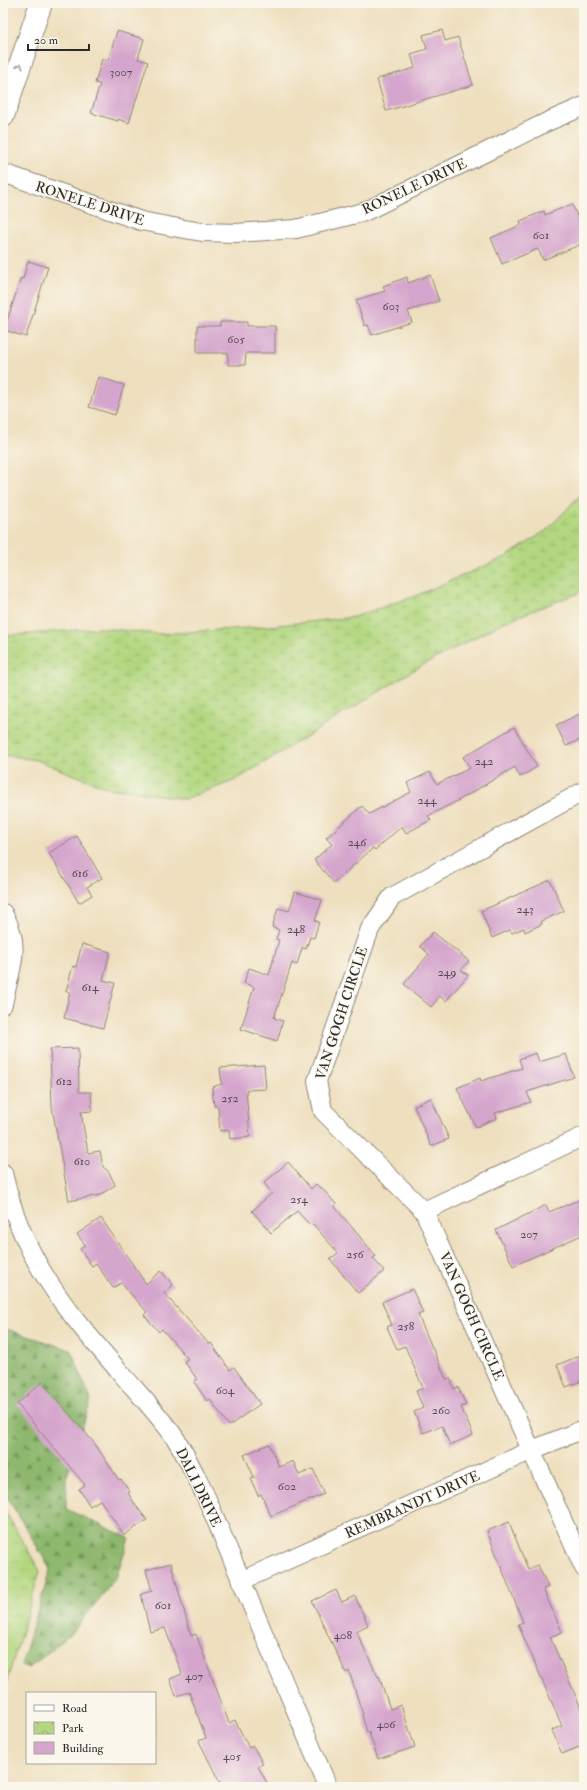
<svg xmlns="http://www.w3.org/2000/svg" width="587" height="1790" font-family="'IM FELL Double Pica',serif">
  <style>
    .forest { fill: url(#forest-firs); stroke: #5c724c }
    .wetland { fill: url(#wetland-marsh); stroke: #6f8156 }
    .park { fill: url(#park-crowns); stroke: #6f8156 }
    .building { fill: #d5a6cd }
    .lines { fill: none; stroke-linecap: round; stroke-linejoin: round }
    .street-casing { stroke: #8c8574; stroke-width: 20 }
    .secondary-casing { stroke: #8c8574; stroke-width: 24 }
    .street { stroke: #fff; stroke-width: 18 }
    .secondary { stroke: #fff; stroke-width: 22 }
    .oneway { stroke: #a0a0a0 }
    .labels { text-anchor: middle; stroke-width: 3; stroke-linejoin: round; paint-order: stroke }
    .number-label { font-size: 12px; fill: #564a54 }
    .street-label { font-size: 14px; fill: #2b2b2b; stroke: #fbf7ec }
  </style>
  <defs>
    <pattern id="forest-firs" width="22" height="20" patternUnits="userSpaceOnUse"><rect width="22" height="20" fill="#8eb86e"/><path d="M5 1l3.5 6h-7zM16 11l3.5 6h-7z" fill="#74965b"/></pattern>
    <pattern id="wetland-marsh" width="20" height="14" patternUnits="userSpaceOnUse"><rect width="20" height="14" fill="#b3d780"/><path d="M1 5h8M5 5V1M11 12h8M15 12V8" fill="none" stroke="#9ab96f"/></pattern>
    <pattern id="park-crowns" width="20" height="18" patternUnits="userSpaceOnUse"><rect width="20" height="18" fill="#b3d780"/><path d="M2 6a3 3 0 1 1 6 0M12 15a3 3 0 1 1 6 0" fill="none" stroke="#9ab96f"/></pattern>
  </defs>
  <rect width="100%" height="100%" fill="#fbf7ec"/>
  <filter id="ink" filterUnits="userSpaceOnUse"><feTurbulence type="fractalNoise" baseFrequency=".025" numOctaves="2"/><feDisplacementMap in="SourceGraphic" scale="8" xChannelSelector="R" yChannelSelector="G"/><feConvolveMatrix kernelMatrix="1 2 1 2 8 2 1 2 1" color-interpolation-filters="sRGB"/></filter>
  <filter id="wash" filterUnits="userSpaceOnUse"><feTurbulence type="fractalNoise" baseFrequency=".012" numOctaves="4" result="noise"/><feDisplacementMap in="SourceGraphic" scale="16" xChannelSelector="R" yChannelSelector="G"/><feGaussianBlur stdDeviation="0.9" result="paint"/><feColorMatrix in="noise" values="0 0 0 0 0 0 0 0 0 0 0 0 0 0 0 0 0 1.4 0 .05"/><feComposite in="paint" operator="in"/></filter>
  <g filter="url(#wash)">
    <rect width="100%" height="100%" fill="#eedfbe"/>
    <polygon class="forest" points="3,1328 71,1350 91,1400 66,1479 66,1509 129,1538 116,1578 72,1633 29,1668 21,1666 50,1570 48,1565 3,1490"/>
    <polygon class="wetland" points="584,491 584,591 506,621 414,670 236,780 185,799 108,788 36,760 3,755 3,636 100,628 160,634 261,627 354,617 415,596 508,556 548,529"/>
    <polygon class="park" points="3,1508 40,1571 3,1694"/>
    <g id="blocks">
      <g class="building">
        <polygon points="442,30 445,41 458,37 473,85 386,111 377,79 415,68 411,54 427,49 423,35"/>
        <polygon points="117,31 144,39 138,59 148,62 129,123 118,119 118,121 91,113 100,84 95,83 102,59 108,60"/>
        <polygon points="572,204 584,232 584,243 543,260 538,249 502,264 491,238 521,225 520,221 544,211 545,215"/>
        <polygon points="28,261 48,267 26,337 4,330 21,278 23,279"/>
        <polygon points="430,275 439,301 408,311 412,322 372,335 368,325 365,326 356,300 385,291 383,286 407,277 408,283"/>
        <polygon points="220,322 247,322 247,326 275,326 275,353 246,353 245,365 228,365 228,353 197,353 197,326 220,326"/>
        <polygon points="98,377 124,385 115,415 89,407"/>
        <polygon points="584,712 584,738 566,746 556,725"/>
        <polygon points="514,727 537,767 520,777 515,767 461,799 428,816 431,820 406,833 402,826 375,850 373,848 334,883 314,860 332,844 326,838 362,806 369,814 411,792 407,783 430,772 437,784 470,768 463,757"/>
        <polygon points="77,836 102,878 87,887 92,895 79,903 49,853"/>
        <polygon points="550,880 564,911 541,921 542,924 525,932 524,928 512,933 510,930 492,938 481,911"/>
        <polygon points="295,892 322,900 315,921 319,922 314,938 310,937 306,949 302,948 297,965 292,963 274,1018 283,1021 277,1041 241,1029 254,987 244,983 249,968 269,975 279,940 276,939 279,930 272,927 278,908 289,911"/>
        <polygon points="433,932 469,961 461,970 468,975 446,1001 440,996 431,1007 404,984 429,954 420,946"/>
        <polygon points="82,944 110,952 103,980 115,983 103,1028 64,1018 70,992 66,991 73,966 76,967"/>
        <polygon points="78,1048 79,1092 91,1092 92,1111 81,1112 88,1153 100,1151 103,1167 109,1172 115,1185 100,1195 69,1201 52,1107 50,1049"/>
        <polygon points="536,1053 539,1062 566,1054 574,1077 527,1092 531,1102 495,1113 497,1118 476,1127 457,1088 480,1078 481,1081 522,1068 519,1059"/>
        <polygon points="264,1065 266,1089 246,1090 250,1137 230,1139 229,1130 220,1131 218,1106 214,1106 212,1087 222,1084 220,1068"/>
        <polygon points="431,1098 449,1139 431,1146 414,1106"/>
        <polygon points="288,1162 311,1189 316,1184 320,1188 321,1187 336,1204 334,1206 376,1256 373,1258 384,1271 358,1293 330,1259 338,1253 313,1224 311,1226 297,1211 271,1233 252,1211 272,1193 264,1183"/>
        <polygon points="584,1198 584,1234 513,1266 496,1230 546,1205 549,1212"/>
        <polygon points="101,1218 146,1284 161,1271 173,1285 164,1293 209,1344 211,1343 230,1370 234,1367 260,1404 229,1426 210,1399 207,1401 194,1382 197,1379 184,1361 188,1359 162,1329 159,1332 144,1315 147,1312 121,1283 113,1288 96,1263 92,1266 80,1249 85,1245 77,1234"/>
        <polygon points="412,1289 423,1313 418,1315 446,1379 450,1378 454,1389 458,1387 466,1405 461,1407 473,1435 450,1445 442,1426 423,1433 414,1412 423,1408 416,1391 423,1388 405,1346 397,1349 387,1327 392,1325 382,1302"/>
        <polygon points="584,1354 584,1380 566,1387 557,1365"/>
        <polygon points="42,1382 95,1444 119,1480 121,1479 130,1492 128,1493 134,1503 147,1520 124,1535 100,1500 90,1506 79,1489 85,1485 17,1404"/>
        <polygon points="269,1444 279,1467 293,1461 299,1475 313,1469 324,1494 271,1516 261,1494 258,1496 251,1479 254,1477 244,1455"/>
        <polygon points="509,1522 528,1569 538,1565 548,1587 543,1589 562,1632 550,1637 584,1715 584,1745 562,1754 552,1730 562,1726 518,1624 523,1622 487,1531"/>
        <polygon points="171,1563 191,1636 196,1634 229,1723 235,1720 249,1748 253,1746 263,1764 258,1766 269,1787 222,1787 199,1741 206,1738 189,1692 176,1696 170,1679 182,1674 165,1628 150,1632 141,1594 152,1591 146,1570"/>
        <polygon points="336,1590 342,1602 355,1596 368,1625 356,1631 378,1677 379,1676 390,1709 401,1705 415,1747 378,1759 369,1732 367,1732 362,1715 363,1715 349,1671 346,1673 312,1601"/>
      </g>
    </g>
  </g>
  <g filter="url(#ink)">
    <use href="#blocks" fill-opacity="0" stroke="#8c8574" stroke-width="1"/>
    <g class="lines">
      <g class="street-casing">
        <g id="street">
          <polyline points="3,173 141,221 173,227 202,232 236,233 296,229 364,212 547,122 584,106"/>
          <polyline points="584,791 392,897 370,929 317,1081 323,1111 424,1211 584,1568"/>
          <path d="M3,913C23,947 10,969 3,1004"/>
          <path d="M3,1173C22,1258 64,1308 120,1372C138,1393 157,1413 173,1435C187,1455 196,1477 207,1499L328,1787"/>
          <polyline points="424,1211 584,1136"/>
          <polyline points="241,1581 532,1450 584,1429"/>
        </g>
      </g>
      <g class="secondary-casing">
        <polyline id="secondary" points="3,116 41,3"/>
      </g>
      <use href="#street" class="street"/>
      <use href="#secondary" class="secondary"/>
    </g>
    <defs><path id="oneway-chevron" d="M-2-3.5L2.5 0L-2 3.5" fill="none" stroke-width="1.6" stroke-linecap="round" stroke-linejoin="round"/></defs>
    <use class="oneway" href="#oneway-chevron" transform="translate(20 66) rotate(-71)"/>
  </g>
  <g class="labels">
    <g class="number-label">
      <text x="121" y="76">3007</text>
      <text x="541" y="239">601</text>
      <text x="391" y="310">603</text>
      <text x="236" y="343">605</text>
      <text x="484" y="765">242</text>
      <text x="427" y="804">244</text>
      <text x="357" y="846">246</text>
      <text x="80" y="877">616</text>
      <text x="525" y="913">243</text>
      <text x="296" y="933">248</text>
      <text x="447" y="976">249</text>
      <text x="90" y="991">614</text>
      <text x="64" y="1085">612</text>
      <text x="230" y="1102">252</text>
      <text x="82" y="1165">610</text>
      <text x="299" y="1203">254</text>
      <text x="529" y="1238">207</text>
      <text x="355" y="1258">256</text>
      <text x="406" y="1330">258</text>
      <text x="225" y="1394">604</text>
      <text x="441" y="1414">260</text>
      <text x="287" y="1490">602</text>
      <text x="163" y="1609">601</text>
      <text x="343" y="1639">408</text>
      <text x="194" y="1680">407</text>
      <text x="386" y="1728">406</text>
      <text x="232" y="1760">405</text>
    </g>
    <g class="street-label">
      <text transform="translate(414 186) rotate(-25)" y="5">RONELE DRIVE</text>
      <text transform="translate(90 203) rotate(18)" y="5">RONELE DRIVE</text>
      <text transform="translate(341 1013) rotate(-72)" y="5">VAN GOGH CIRCLE</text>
      <text transform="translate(472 1316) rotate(66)" y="5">VAN GOGH CIRCLE</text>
      <text transform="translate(199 1487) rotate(64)" y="5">DALI DRIVE</text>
      <text transform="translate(412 1504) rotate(-24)" y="5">REMBRANDT DRIVE</text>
    </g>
  </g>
  <rect width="587" height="1790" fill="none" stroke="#fbf7ec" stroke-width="16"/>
  <rect x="26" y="1692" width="130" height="72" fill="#fbf7ec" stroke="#a8a59f"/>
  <rect x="34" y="1705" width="20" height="6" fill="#ffffff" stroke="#a8a59f"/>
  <text x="62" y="1712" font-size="12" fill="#2b2b2b">Road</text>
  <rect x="34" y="1722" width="20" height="12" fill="url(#park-crowns)" stroke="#a8a59f"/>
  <text x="62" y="1732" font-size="12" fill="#2b2b2b">Park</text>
  <rect x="34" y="1742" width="20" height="12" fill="#d5a6cd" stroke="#a8a59f"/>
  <text x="62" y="1752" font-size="12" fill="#2b2b2b">Building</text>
  <path d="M28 44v6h61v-6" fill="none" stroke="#2b2b2b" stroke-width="2"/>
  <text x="34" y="44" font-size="12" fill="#2b2b2b" stroke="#fbf7ec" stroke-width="3" paint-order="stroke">20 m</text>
</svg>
